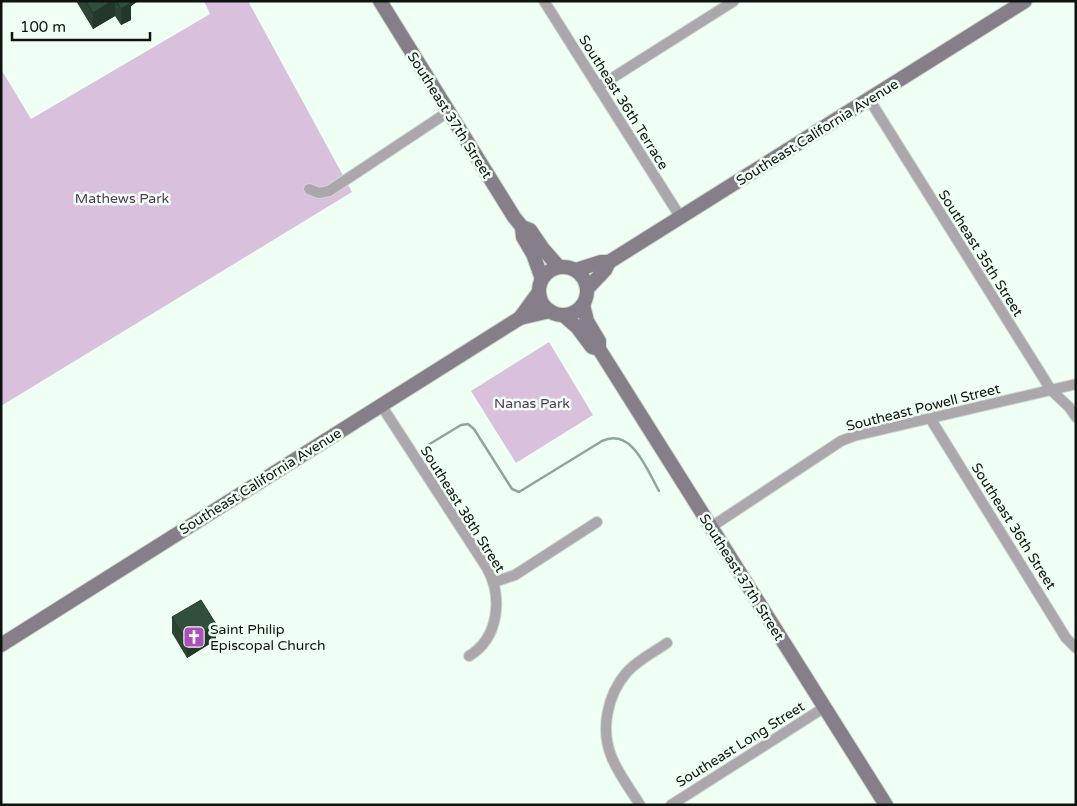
<svg xmlns="http://www.w3.org/2000/svg" width="1077" height="806" font-family="'Varela Round',sans-serif">
  <style>
    .green { fill: #d9c1dd }
    .lines { fill: none; stroke-linecap: round; stroke-linejoin: round }
    .stream { stroke: #8ea795; stroke-width: 2.5 }
    .street-casing { stroke: #ccd9cf; stroke-width: 12 }
    .secondary-casing { stroke: #ccd9cf; stroke-width: 16 }
    .street { stroke: #aca6ad; stroke-width: 10 }
    .secondary { stroke: #867e88; stroke-width: 14 }
    .wall { fill: #2b4434 }
    .shaded-wall { fill: #23372a }
    .building { fill: #324f3c; stroke: #23372a }
    .labels { text-anchor: middle; stroke-width: 5; stroke-linejoin: round; paint-order: stroke }
    .street-label { font-size: 14px; fill: #0d130f; stroke: #f0fff4 }
    .park-label { font-size: 14px; fill: #59375f; stroke: #f0fff4 }
    .poi-label { font-size: 14px; fill: #0d130f; stroke: #f0fff4; text-anchor: start }
  </style>
  <rect width="100%" height="100%" fill="#f0fff4"/>
  <g class="green">
    <polygon points="204,1 248,1 352,192 1,406 1,69 31,119 210,14"/>
    <polygon points="549,342 593,415 516,463 471,391"/>
  </g>
  <g class="lines">
    <path class="stream" d="M428,445L461,425L468,424L474,429L512,489L519,492L602,441C632,427 647,470 659,491"/>
    <g class="street-casing">
      <g id="street">
        <polyline points="544,1 681,218"/>
        <polyline points="598,87 734,1"/>
        <polyline points="869,99 1051,390 1069,407 1076,417"/>
        <polyline points="309,189 319,193 329,191 448,112"/>
        <path d="M381,405L487,568C503,597 499,638 469,656"/>
        <polyline points="930,418 1066,638 1076,648"/>
        <polyline points="711,527 841,441 854,436 1076,384"/>
        <polyline points="494,582 515,575 597,522"/>
        <path d="M640,805C631,790 619,775 612,758C600,730 607,695 627,672C638,660 654,652 667,643"/>
        <polyline points="671,805 825,707"/>
      </g>
    </g>
    <g class="secondary-casing">
      <g id="secondary">
        <polyline points="380,1 514,217 522,227 530,230 543,249 559,267"/>
        <polyline points="522,227 523,237 533,254 542,279"/>
        <circle cx="563" cy="291" r="24"/>
        <polyline points="576,270 601,262 609,262 1025,1"/>
        <polyline points="587,289 605,270 609,262"/>
        <polyline points="583,305 587,321 599,341 599,349 886,805"/>
        <polyline points="563,315 577,327 592,347 599,349"/>
        <polyline points="520,318 539,292"/>
        <polyline points="1,645 520,318 550,311"/>
      </g>
    </g>
    <use href="#street" class="street"/>
    <use href="#secondary" class="secondary"/>
  </g>
  <g class="wall">
    <polygon points="76,1 138,1 131,6 131,20 121,25 115,16 93,29"/>
    <polygon points="172,617 216,640 187,658 172,633"/>
  </g>
  <g class="shaded-wall">
    <polygon points="112,1 115,1 115,16 93,29 93,13"/>
    <polygon points="125,1 138,1 131,6 131,20 121,25 121,9"/>
    <polygon points="216,624 216,640 187,658 187,642"/>
  </g>
  <g class="building">
    <polygon points="86,1 112,1 93,13"/>
    <polygon points="116,1 130,1 131,3 121,9"/>
    <polygon points="201,600 216,624 187,642 172,617"/>
  </g>
  <defs>
    <g id="church-square" transform="scale(1.125)"><rect x="-9" y="-9" width="18" height="18" rx="4" fill="#ac51bc" stroke="#f0fff4"/><path d="M-1.2-6h2.4v3.5h3.3v2.4h-3.3V6h-2.4V-.1h-3.3v-2.4h3.3Z" fill="#fff"/></g>
  </defs>
  <g fill-rule="evenodd">
    <use href="#church-square" x="194" y="637"/>
  </g>
  <g class="labels">
    <g class="street-label">
      <text transform="translate(624 102) rotate(58)" y="5">Southeast 36th Terrace</text>
      <text transform="translate(450 115) rotate(58)" y="5">Southeast 37th Street</text>
      <text transform="translate(817 132) rotate(-32)" y="5">Southeast California Avenue</text>
      <text transform="translate(981 253) rotate(58)" y="5">Southeast 35th Street</text>
      <text transform="translate(923 407) rotate(-14)" y="5">Southeast Powell Street</text>
      <text transform="translate(260 481) rotate(-32)" y="5">Southeast California Avenue</text>
      <text transform="translate(463 509) rotate(58)" y="5">Southeast 38th Street</text>
      <text transform="translate(1014 526) rotate(58)" y="5">Southeast 36th Street</text>
      <text transform="translate(742 577) rotate(58)" y="5">Southeast 37th Street</text>
      <text transform="translate(740 744) rotate(-32)" y="5">Southeast Long Street</text>
    </g>
    <g class="park-label">
      <text x="122" y="203">Mathews Park</text>
      <text x="532" y="408">Nanas Park</text>
    </g>
    <g class="poi-label">
      <text x="210" y="634">Saint Philip<tspan x="210" dy="16">Episcopal Church</tspan></text>
    </g>
  </g>
  <rect width="1077" height="806" fill="none" stroke="#0d130f" stroke-width="5"/>
  <path d="M12 32v8h138v-8" fill="none" stroke="#0d130f" stroke-width="2.5"/>
  <text x="20" y="32" font-size="15" fill="#0d130f" stroke="#f0fff4" stroke-width="4" paint-order="stroke">100 m</text>
</svg>
